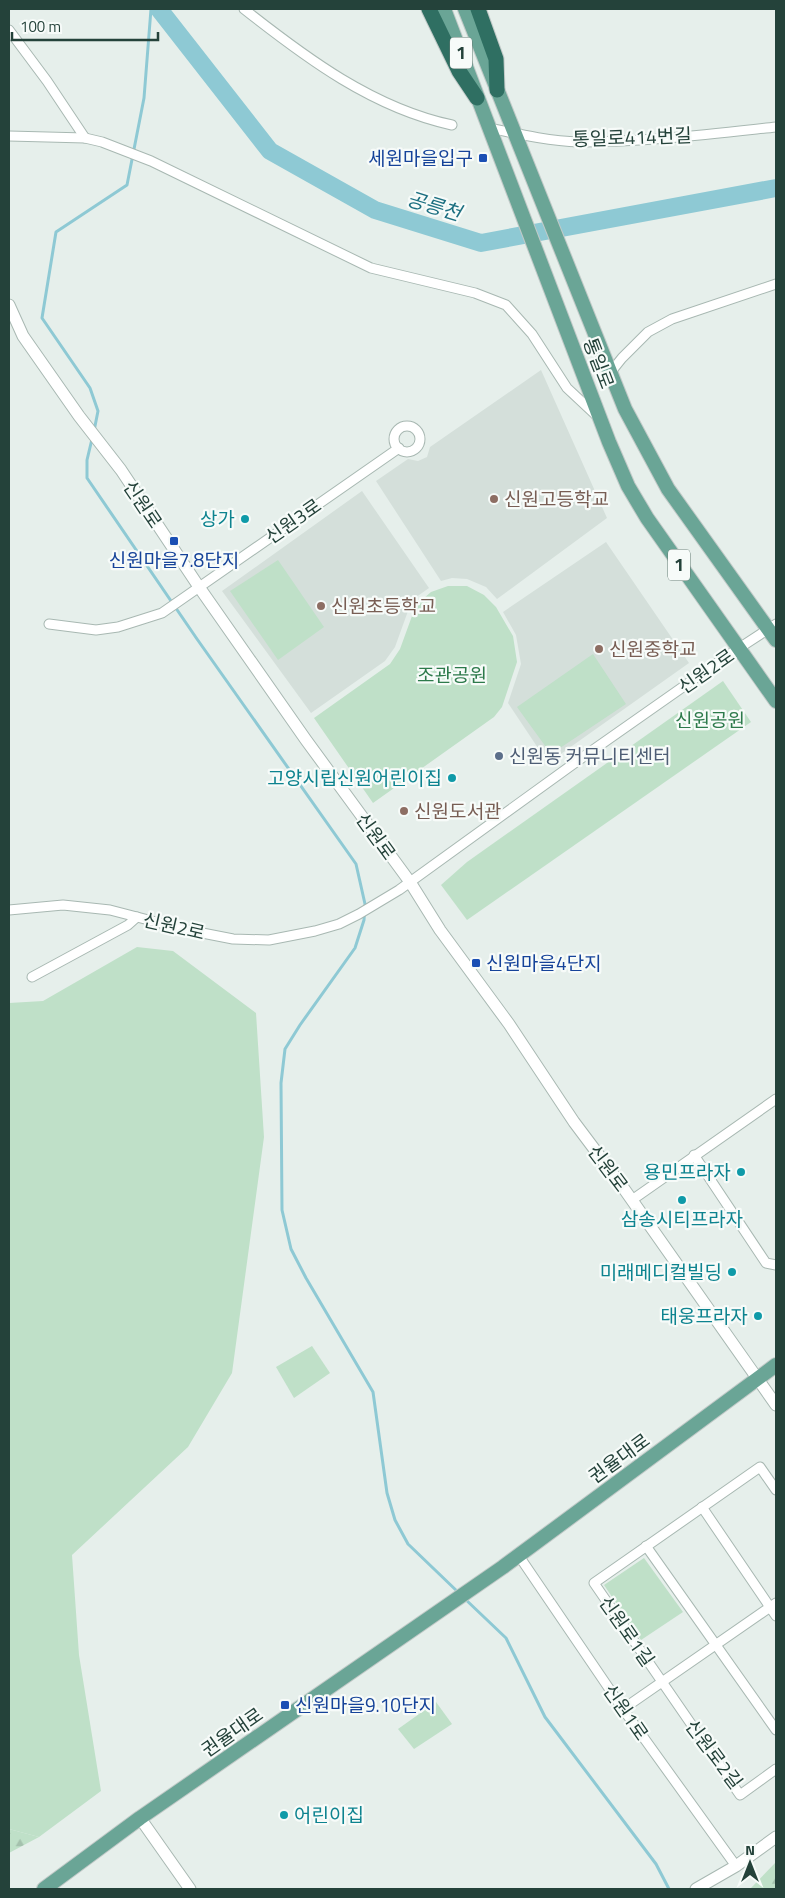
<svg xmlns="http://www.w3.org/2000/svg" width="785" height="1898" font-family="'Titillium Web','Noto Sans KR',sans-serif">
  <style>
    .built { fill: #d4dfda }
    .green { fill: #bfe0c8 }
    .forest { fill: url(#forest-firs) }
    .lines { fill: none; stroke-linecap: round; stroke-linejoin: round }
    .stream { stroke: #8ec9d4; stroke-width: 3 }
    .river { stroke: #8ec9d4; stroke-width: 18 }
    .minor-casing { stroke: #a8b8b2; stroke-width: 11 }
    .tertiary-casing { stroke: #a8b8b2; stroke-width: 13 }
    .primary-casing { stroke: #c2cac8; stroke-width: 16 }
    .motorway-casing { stroke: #c2cac8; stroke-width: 17 }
    .minor { stroke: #fff; stroke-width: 9 }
    .tertiary { stroke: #fff; stroke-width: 11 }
    .primary { stroke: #6aa596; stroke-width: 14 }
    .motorway { stroke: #2f6f62; stroke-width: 15 }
    .transit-dot { fill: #1a4fb4; stroke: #f7fbf9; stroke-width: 2 }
    .education-dot { fill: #8d6e63; stroke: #f7fbf9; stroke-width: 2 }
    .culture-dot { fill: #0f9aa8; stroke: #f7fbf9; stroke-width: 2 }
    .service-dot { fill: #5c6f8a; stroke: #f7fbf9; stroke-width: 2 }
    .labels { text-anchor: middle; stroke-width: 4.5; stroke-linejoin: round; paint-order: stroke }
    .shield { fill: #f7fbf9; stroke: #637a73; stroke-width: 1 }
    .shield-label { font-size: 18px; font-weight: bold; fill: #24423a }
    .street-label { font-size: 19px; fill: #24423a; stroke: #f7fbf9 }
    .transit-label { font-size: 19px; fill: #164399; stroke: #f7fbf9; text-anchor: start }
    .education-label { font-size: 19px; fill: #785e54; stroke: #f7fbf9; text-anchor: start }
    .culture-label { font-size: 19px; fill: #0d838f; stroke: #f7fbf9; text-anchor: end }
    .park-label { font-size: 19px; fill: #2d7a4b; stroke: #f7fbf9 }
    .service-label { font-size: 19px; fill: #4e5e75; stroke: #f7fbf9; text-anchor: start }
    .water-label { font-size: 20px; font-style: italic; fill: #1c6f80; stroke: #f7fbf9 }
  </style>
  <defs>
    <pattern id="forest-firs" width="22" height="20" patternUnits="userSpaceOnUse" patternTransform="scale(1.25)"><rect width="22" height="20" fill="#bfe0c8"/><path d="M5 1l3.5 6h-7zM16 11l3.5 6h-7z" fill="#a4c1ad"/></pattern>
  </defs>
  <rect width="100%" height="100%" fill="#e6efeb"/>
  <g class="built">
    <polygon points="541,370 607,518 497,599 486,587 467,579 452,578 441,581 376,481 408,459 418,461 427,457 430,447"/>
    <polygon points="362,491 429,588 412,600 395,647 385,661 311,713 222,591"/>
    <polygon points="606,542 689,663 548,763 508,703 521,664 516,635 503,612"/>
  </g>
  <g class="green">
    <polygon points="278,560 324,627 278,660 230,591"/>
    <polygon points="448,586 467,586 484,595 496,607 513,636 517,662 502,707 494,717 373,803 314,718 390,664 400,649 416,605 431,592"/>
    <polygon points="593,654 626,704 551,754 517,707"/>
    <polygon points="723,681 751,722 467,920 441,885 467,862"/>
    <polygon points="137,947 173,951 256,1013 264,1137 232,1373 188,1447 72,1555 79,1655 101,1791 39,1837 9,1829 9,1003 43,1001"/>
    <polygon points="312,1346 330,1373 294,1398 276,1367"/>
    <polygon points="644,1558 683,1612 641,1640 604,1585"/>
    <polygon points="436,1702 452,1724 414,1749 398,1729"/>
  </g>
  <g class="forest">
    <polygon points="9,1829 39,1837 9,1853"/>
    <polygon points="776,1862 776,1889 750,1889"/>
  </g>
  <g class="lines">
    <g class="stream">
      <polyline points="94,431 98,411 90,388 42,318 56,232 127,185 144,98 151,9"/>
      <polyline points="92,439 87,460 87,478 197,639 356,864 365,904 364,920 355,948 300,1025 285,1049 281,1083 282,1210 291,1249 306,1278 373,1392 387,1493 395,1520 408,1544 459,1593"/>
      <polyline points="464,1598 506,1638 545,1717 656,1864 669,1889"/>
    </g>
    <polyline class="river" points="159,9 270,151 375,210 481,243 776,188"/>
    <g class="minor-casing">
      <g id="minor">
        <path d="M244,9C306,58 373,108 452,125"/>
        <polyline points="9,30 47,81 85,138"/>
        <path d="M489,128C518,134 549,141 579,142C645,142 711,134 776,127"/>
        <polyline points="9,136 85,138 102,142 151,161 371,268 475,293 506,305 532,334 567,388 598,417"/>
        <polyline points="610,373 622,358 648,332 672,319 776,284"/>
        <circle cx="407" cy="439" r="13"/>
        <polyline points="49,624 96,630 118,627 162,613 399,448"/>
        <polyline points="9,910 63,905 110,910 187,930 233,939 269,940 315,931 339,924 359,914 399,890 576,762 727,656 776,624"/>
        <polyline points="32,977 128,925 137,917"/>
        <polyline points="694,1155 766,1263 776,1265"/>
        <polyline points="632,1200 776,1099"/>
        <polyline points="776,1490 760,1467 594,1583 740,1795 776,1769"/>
        <polyline points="702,1507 776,1616"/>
        <polyline points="646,1546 776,1730"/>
        <polyline points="519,1556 623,1709 736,1866"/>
        <polyline points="623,1709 776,1603"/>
      </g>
    </g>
    <g class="tertiary-casing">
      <g id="tertiary">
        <polyline points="9,305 23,336 79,416 121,470 199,587 306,740 410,882 440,930 509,1024 574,1122 622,1186 776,1405"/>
        <polyline points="140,1818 190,1889"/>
        <polyline points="696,1889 736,1866 776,1837"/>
      </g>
    </g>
    <g class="primary-casing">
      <g id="primary">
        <polyline points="444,9 609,442 628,486 647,518 776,701"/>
        <polyline points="465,9 625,409 668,489 776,640"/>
        <polyline points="44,1889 140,1818 503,1567 776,1365"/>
      </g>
    </g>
    <g class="motorway-casing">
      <g id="motorway">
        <polyline points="429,9 459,71 477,98"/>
        <polyline points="478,9 496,59 497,90"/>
      </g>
    </g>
    <use href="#minor" class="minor"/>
    <use href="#tertiary" class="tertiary"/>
    <use href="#primary" class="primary"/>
    <use href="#motorway" class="motorway"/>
  </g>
  <g class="transit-dot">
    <rect x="478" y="153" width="10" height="10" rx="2.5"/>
    <rect x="169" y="536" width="10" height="10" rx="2.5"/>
    <rect x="471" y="958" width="10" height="10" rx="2.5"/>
    <rect x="280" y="1700" width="10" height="10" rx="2.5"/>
  </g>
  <g class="education-dot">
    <circle cx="494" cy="499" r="5"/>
    <circle cx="321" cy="606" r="5"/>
    <circle cx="599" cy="649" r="5"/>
    <circle cx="404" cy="811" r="5"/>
  </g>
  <g class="culture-dot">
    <circle cx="245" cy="519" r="5"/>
    <circle cx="452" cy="778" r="5"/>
    <circle cx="741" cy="1172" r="5"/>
    <circle cx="682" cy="1200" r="5"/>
    <circle cx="732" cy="1272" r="5"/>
    <circle cx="758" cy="1316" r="5"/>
    <circle cx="284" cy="1815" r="5"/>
  </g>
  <circle class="service-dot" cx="499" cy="756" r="5"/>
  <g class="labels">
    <g class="shield">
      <rect x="450" y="37.5" width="22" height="31" rx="4"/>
      <rect x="668" y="549.5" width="22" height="31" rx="4"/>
    </g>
    <g class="shield-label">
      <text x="461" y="59">1</text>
      <text x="679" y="571">1</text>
    </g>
    <g class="street-label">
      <text transform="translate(632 137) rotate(-2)" y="7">통일로414번길</text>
      <text transform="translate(599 363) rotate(69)" y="7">통일로</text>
      <text transform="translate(143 504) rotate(56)" y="7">신원로</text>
      <text transform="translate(293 521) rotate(-35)" y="7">신원3로</text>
      <text transform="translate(706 671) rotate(-35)" y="7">신원2로</text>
      <text transform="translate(376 836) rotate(54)" y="7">신원로</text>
      <text transform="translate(174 926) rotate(13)" y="7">신원2로</text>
      <text transform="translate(608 1168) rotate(53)" y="7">신원로</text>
      <text transform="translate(619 1458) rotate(-36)" y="7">권율대로</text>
      <text transform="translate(627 1631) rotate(55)" y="7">신원로1길</text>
      <text transform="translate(626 1712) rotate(55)" y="7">신원1로</text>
      <text transform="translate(232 1732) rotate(-35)" y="7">권율대로</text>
      <text transform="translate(714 1754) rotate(53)" y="7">신원로2길</text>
    </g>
    <g class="transit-label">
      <text x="473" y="165" text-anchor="end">세원마을입구</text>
      <text x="174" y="567" text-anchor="middle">신원마을7.8단지</text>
      <text x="486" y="970">신원마을4단지</text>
      <text x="295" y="1712">신원마을9.10단지</text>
    </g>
    <g class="education-label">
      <text x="504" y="506">신원고등학교</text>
      <text x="331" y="613">신원초등학교</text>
      <text x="609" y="656">신원중학교</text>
      <text x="414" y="818">신원도서관</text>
    </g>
    <g class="culture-label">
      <text x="235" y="526">상가</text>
      <text x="442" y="785">고양시립신원어린이집</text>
      <text x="731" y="1179">용민프라자</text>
      <text x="682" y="1226" text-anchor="middle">삼송시티프라자</text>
      <text x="722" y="1279">미래메디컬빌딩</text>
      <text x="748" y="1323">태웅프라자</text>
      <text x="294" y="1822" text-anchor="start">어린이집</text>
    </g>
    <g class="park-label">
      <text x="452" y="682">조관공원</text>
      <text x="710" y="727">신원공원</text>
    </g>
    <g class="service-label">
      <text x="509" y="763">신원동 커뮤니티센터</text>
    </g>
    <g class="water-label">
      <text transform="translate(434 206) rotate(17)" y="7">공릉천</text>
    </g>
  </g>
  <rect width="785" height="1898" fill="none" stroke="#24423a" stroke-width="20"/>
  <g transform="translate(750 1863)" stroke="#f7fbf9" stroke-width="4" paint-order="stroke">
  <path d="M0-4L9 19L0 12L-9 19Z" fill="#24423a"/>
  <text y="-8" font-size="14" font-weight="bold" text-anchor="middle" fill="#24423a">N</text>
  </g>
  <path d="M12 32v8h146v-8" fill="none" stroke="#24423a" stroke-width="2.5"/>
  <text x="20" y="32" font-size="15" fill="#24423a" stroke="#f7fbf9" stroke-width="4" paint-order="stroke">100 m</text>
</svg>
